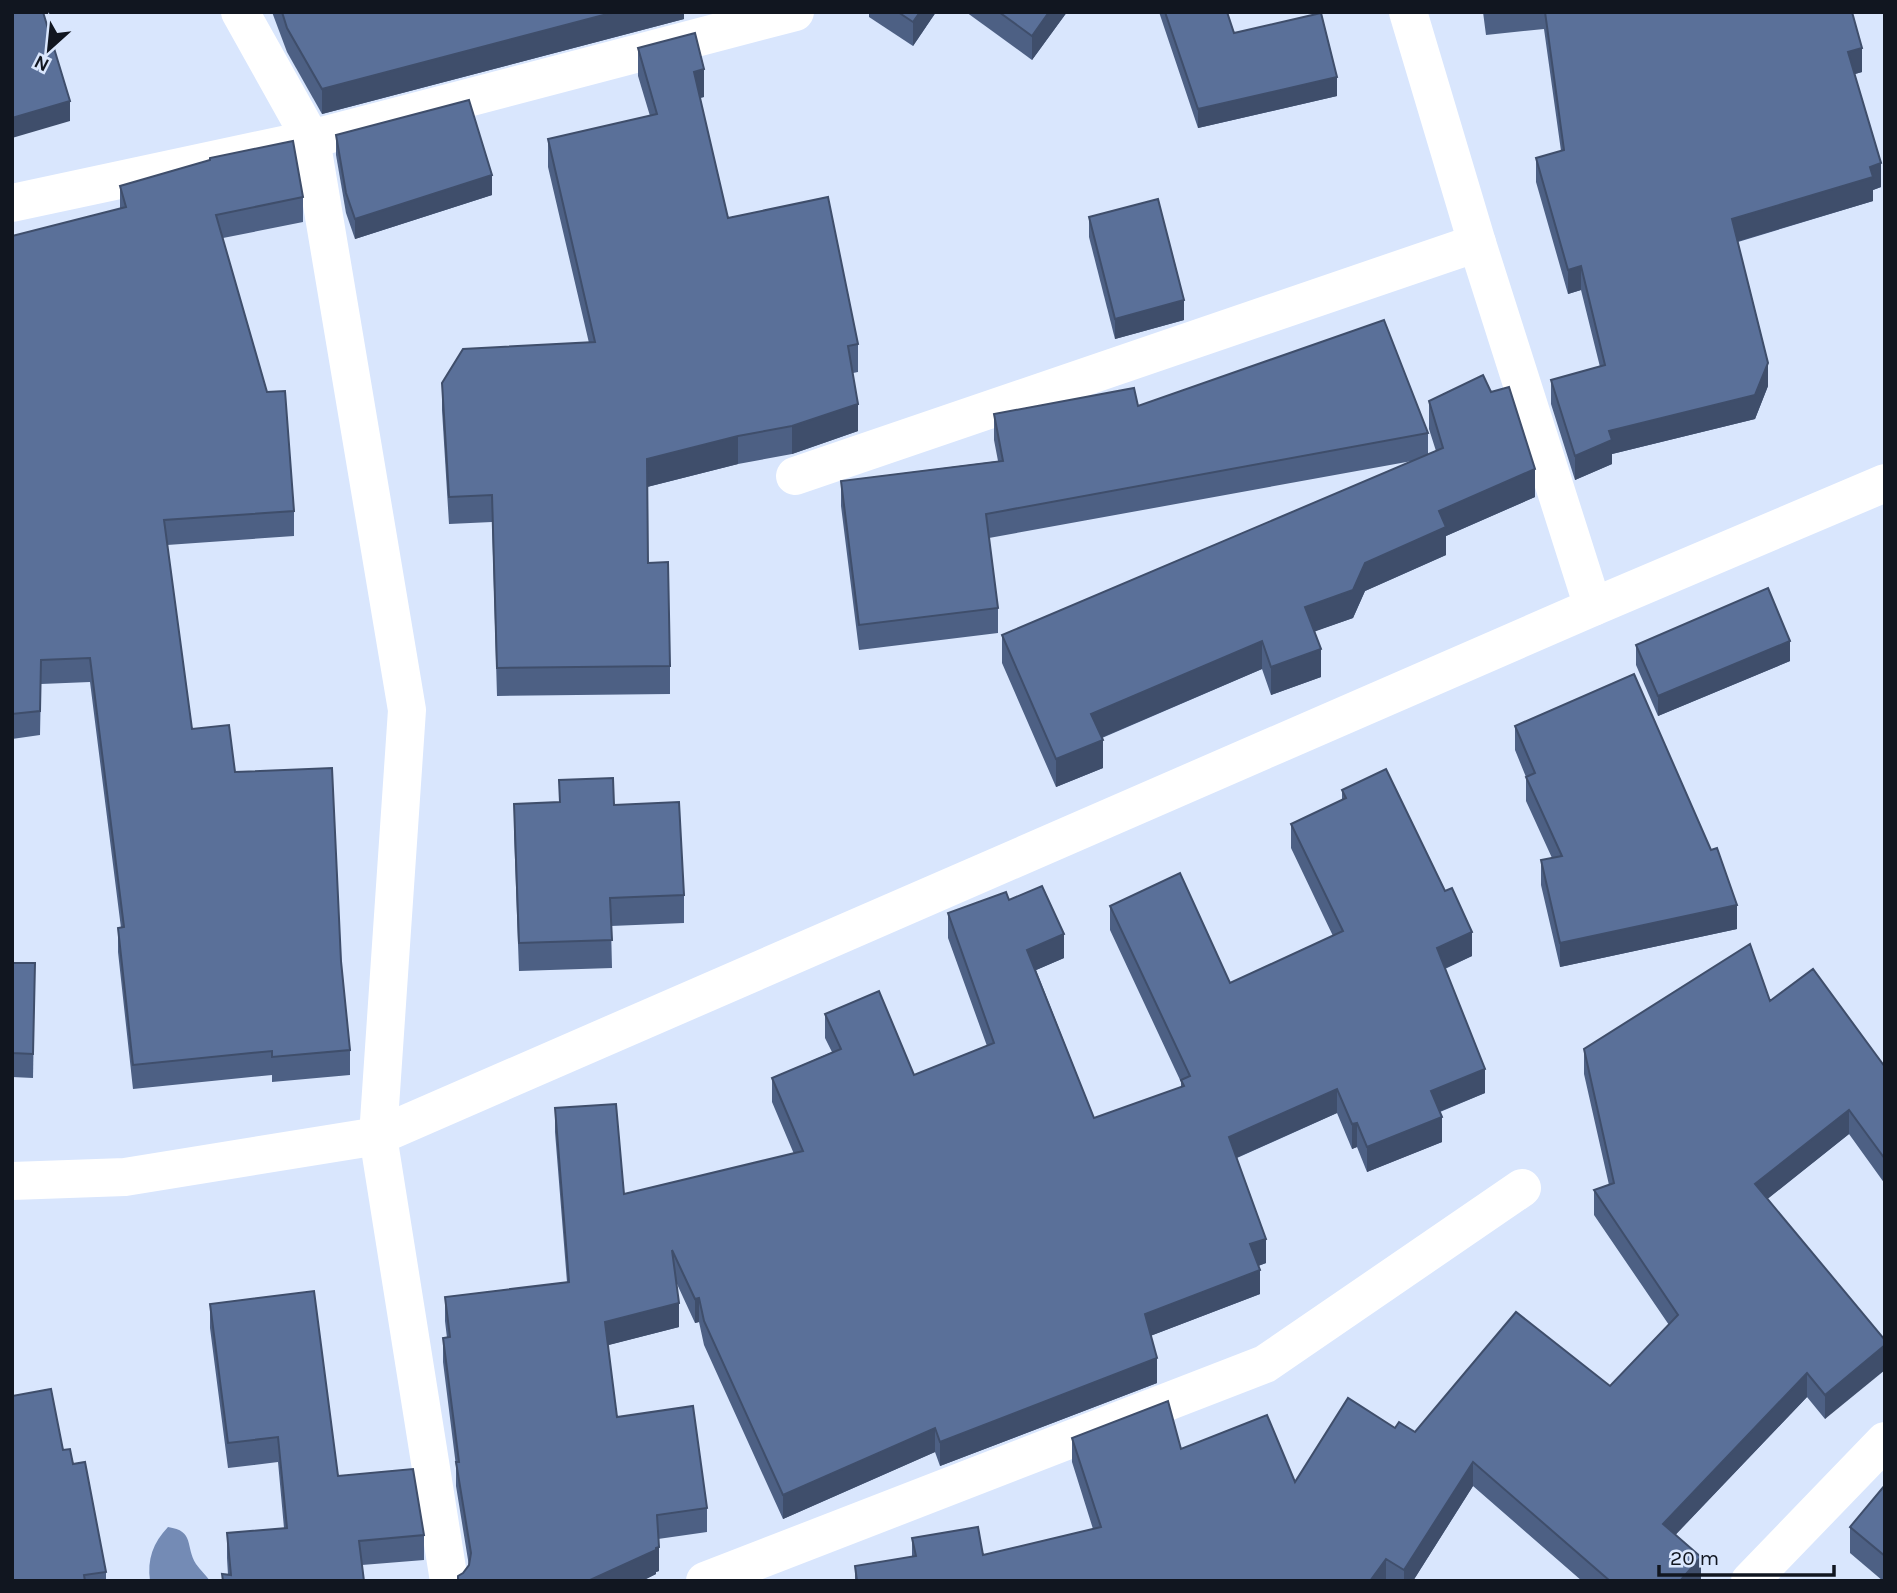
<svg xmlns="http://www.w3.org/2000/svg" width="1897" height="1593" font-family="Karla,sans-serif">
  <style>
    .water { fill: #748bb5 }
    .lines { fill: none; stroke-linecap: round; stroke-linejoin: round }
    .minor { stroke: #fff; stroke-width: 38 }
    .tertiary { stroke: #fff; stroke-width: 38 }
    .wall { fill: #4d6084 }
    .shaded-wall { fill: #3f4e6b }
    .building { fill: #5a7099; stroke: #3f4e6b; stroke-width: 2 }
  </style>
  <rect width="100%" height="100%" fill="#d9e6fd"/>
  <path class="water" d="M168,1527C195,1531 185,1546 196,1564C200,1570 206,1575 210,1581H150C147,1559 153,1543 168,1527Z"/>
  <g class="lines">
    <g class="minor">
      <polyline points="240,12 311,139 407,710 378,1136 449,1581"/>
      <polyline points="1408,12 1477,243 1593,607"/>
      <polyline points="12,203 311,139 795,12"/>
      <polyline points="795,476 1477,243"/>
      <polyline points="705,1581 1265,1364 1522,1188"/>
      <polyline points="1750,1581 1885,1441"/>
    </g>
    <polyline class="tertiary" points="12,1181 125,1177 378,1136 1593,607 1885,483"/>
  </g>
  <g class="wall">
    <polygon points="272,12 684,12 684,19 322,114 287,52"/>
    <polygon points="869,12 936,12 913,46 869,17"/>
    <polygon points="966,12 1067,12 1032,60"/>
    <polygon points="1159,12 1227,12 1234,33 1337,96 1198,128"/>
    <polygon points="1483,12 1852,12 1862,72 1855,74 1881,187 1873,190 1873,201 1738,242 1768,386 1755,419 1612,454 1612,464 1575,480 1551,404 1551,380 1600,367 1581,290 1568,294 1536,182 1536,158 1561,151 1544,29 1486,35"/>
    <polygon points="638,48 704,97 700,98 728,218 858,344 858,372 853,373 858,431 792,454 738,464 647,487 648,563 670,666 670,694 497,696 492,522 449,524 442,410 442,383 589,343 548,167 548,139 650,116 638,76"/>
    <polygon points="336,135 492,195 355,239 346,213 336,155"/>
    <polygon points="120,186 303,197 303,222 223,238 294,511 294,536 167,545 192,729 235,772 341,961 350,1050 350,1075 272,1082 272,1075 133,1089 118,952 118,928 121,928 90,682 41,684 40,735 12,739 12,236 120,209"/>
    <polygon points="1089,217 1184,320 1115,339 1089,237"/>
    <polygon points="1429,401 1535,497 1446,536 1446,555 1365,591 1353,618 1315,631 1321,677 1271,695 1262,669 1102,738 1103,768 1056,787 1002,663 1002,635 1412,461 989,538 998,608 998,633 859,650 841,506 841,481 998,461 994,440 994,414 1138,406 1428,433 1428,455 1436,451 1429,429"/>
    <polygon points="1636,645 1790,661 1658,716 1636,665"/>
    <polygon points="1515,726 1737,929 1560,967 1541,885 1541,860 1552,858 1526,801 1526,777 1515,750"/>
    <polygon points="559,780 614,805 684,895 684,923 611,926 612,968 519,971 514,832 514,804 559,802"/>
    <polygon points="1342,790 1472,956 1445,969 1485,1093 1440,1112 1442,1142 1367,1172 1357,1147 1352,1149 1337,1113 1237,1158 1266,1263 1258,1266 1260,1294 1150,1336 1157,1383 940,1466 935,1452 783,1519 704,1345 699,1322 695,1323 677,1284 679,1327 608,1345 617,1417 707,1508 707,1532 658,1539 659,1571 656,1572 656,1574 642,1581 458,1581 469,1566 456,1486 456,1466 443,1362 443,1338 447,1338 445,1321 445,1297 567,1282 555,1132 555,1108 624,1194 794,1154 772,1102 772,1078 832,1052 825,1038 825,1014 914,1075 987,1046 948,938 948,913 1009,900 1064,958 1036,970 1094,1118 1181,1087 1181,1082 1110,930 1110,906 1230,983 1333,936 1291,848 1291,824 1342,800"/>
    <polygon points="12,963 35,963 33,1078 12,1077"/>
    <polygon points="1770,1001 1885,1067 1885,1184 1849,1134 1767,1199 1885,1340 1825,1419 1807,1397 1675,1535 1701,1581 1582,1581 1473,1486 1413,1581 855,1581 855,1566 912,1557 912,1538 983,1555 1093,1529 1072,1462 1072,1438 1181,1449 1295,1482 1395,1428 1415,1432 1610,1386 1669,1325 1594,1215 1594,1190 1609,1185 1584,1074 1584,1049"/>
    <polygon points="210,1304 338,1476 424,1535 424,1560 362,1565 364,1581 222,1581 222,1574 228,1575 227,1558 227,1533 284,1528 278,1462 228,1468 210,1328"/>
    <polygon points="63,1450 73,1464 106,1572 106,1581 12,1581"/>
    <polygon points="1885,1485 1885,1581 1883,1581 1850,1553 1850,1527"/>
  </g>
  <g class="shaded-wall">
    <polygon points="615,12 684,12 684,19 322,114 322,89"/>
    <polygon points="920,12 936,12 913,46 913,22"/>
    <polygon points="1049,12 1067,12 1032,60 1032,36"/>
    <polygon points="1862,48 1862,72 1848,76 1848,52"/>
    <polygon points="704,69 704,97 694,99 694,72"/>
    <polygon points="1337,77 1337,96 1198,128 1198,109"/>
    <polygon points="70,101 70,121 12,138 12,118"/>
    <polygon points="1881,163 1881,187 1873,190 1873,201 1732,243 1732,219"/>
    <polygon points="492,175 492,195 355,239 355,219"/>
    <polygon points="1581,266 1581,290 1568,294 1568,270"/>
    <polygon points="1184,300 1184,320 1115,339 1115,319"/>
    <polygon points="1768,363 1768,386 1755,419 1612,454 1612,464 1575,480 1575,456 1609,431"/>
    <polygon points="858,404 858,431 792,454 792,426"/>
    <polygon points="738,436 738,464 647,487 647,459"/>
    <polygon points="1535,469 1535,497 1446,536 1446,555 1365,591 1353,618 1305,635 1305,607 1365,563 1439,511"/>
    <polygon points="1262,641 1262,669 1091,742 1091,714"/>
    <polygon points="1790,641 1790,661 1658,716 1658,696"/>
    <polygon points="1321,649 1321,677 1271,695 1271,667"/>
    <polygon points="1103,740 1103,768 1056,787 1056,759"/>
    <polygon points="1737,905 1737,929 1560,967 1560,943"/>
    <polygon points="1472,932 1472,956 1437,972 1437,948"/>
    <polygon points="1064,934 1064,958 1027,974 1027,950"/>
    <polygon points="1485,1069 1485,1093 1431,1115 1431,1091"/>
    <polygon points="1337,1089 1337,1113 1229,1161 1229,1137"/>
    <polygon points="1849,1110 1849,1134 1755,1209 1755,1184"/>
    <polygon points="1442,1117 1442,1142 1367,1172 1367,1147"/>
    <polygon points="1357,1123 1357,1147 1352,1149 1352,1124"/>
    <polygon points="1266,1239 1266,1263 1250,1269 1250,1244"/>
    <polygon points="1260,1270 1260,1294 1145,1338 1145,1314"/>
    <polygon points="699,1298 699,1322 695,1323 695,1299"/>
    <polygon points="679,1303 679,1327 605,1346 605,1322"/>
    <polygon points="1885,1345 1885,1370 1825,1419 1825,1395"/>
    <polygon points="1157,1358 1157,1383 940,1466 940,1442"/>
    <polygon points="1807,1373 1807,1397 1663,1548 1663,1524"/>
    <polygon points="935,1428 935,1452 783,1519 783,1495"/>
    <polygon points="1473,1462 1473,1486 1413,1581 1404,1581 1404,1570"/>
    <polygon points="659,1547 659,1571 656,1572 656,1574 642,1581 588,1581"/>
    <polygon points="1701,1557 1701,1581 1680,1581"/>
    <polygon points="1386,1559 1386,1581 1370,1581"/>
  </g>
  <g class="building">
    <polygon points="12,12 43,12 70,101 12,118"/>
    <polygon points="282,12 615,12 322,89 287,28"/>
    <polygon points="898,12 920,12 913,22"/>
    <polygon points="999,12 1049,12 1032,36"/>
    <polygon points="1165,12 1227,12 1234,33 1321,13 1337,77 1198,109"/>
    <polygon points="1545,12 1852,12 1862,48 1848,52 1881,163 1870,167 1873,177 1732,219 1768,363 1755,395 1609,431 1612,440 1575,456 1551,380 1605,365 1581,266 1568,270 1536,158 1564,150"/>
    <polygon points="695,33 704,69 694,72 728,218 828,197 858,344 848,346 858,404 792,426 738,436 647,459 648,563 668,562 670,666 497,668 492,495 449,497 442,383 463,349 595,342 548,139 657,114 638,48"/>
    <polygon points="469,100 492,175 355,219 346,193 336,135"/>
    <polygon points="293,141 303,197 216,215 267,392 285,391 294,511 164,520 192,729 229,725 235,772 332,768 341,961 350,1050 272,1057 272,1051 133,1065 118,928 124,927 90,658 41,660 40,711 12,714 12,236 126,207 120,186 210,160 210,158"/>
    <polygon points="1158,199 1184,300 1115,319 1089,217"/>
    <polygon points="1384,320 1428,433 986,514 998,608 859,625 841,481 1003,461 994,414 1134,388 1138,406"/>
    <polygon points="1483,375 1491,392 1509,387 1535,469 1439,511 1446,527 1365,563 1353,590 1305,607 1321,649 1271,667 1262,641 1091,714 1103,740 1056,759 1002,635 1443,448 1429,401"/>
    <polygon points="1768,588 1790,641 1658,696 1636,645"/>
    <polygon points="1634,674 1711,850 1717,848 1737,905 1560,943 1541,860 1562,856 1526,777 1535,773 1515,726"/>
    <polygon points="1386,769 1445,891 1452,888 1472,932 1437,948 1485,1069 1431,1091 1442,1117 1367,1147 1357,1123 1352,1124 1337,1089 1229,1137 1266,1239 1250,1244 1260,1270 1145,1314 1157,1358 940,1442 935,1428 783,1495 704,1321 699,1298 695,1299 672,1250 679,1303 605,1322 617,1417 693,1406 707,1508 657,1515 659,1547 656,1548 656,1550 588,1581 458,1581 458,1576 463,1573 469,1565 471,1553 456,1462 459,1462 443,1338 450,1337 445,1297 569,1282 555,1108 616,1104 624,1194 803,1151 772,1078 841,1049 825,1014 879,991 914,1075 994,1043 948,913 1006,892 1009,900 1042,886 1064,934 1027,950 1094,1118 1184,1086 1181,1080 1190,1076 1110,906 1180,873 1230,983 1343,931 1291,824 1346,798 1342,790"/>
    <polygon points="613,778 614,805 679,802 684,895 610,898 612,940 519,943 514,804 560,802 559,780"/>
    <polygon points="1750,944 1770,1001 1813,969 1885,1067 1885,1159 1849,1110 1755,1184 1885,1340 1885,1345 1825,1395 1807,1373 1663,1524 1701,1557 1680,1581 1610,1581 1473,1462 1404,1570 1386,1559 1370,1581 857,1581 855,1566 916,1556 912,1538 978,1527 983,1555 1101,1527 1072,1438 1168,1401 1181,1449 1267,1415 1295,1482 1348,1398 1395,1428 1399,1422 1415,1432 1516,1312 1610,1386 1678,1315 1594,1190 1614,1183 1584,1049"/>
    <polygon points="12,963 35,963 33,1054 12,1053"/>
    <polygon points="314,1291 338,1476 413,1469 424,1535 359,1541 364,1581 223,1581 222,1574 231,1575 227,1533 287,1528 278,1437 228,1443 210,1304"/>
    <polygon points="51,1389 63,1450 70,1449 73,1464 85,1462 106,1572 84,1575 85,1581 12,1581 12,1396"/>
    <polygon points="1885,1485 1885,1556 1850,1527"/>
  </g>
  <rect width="1897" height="1593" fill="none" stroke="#111620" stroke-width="28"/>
  <g transform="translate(49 49) rotate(207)" stroke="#d9e6fd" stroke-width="5" paint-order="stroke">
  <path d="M0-5L12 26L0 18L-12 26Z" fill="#111620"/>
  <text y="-10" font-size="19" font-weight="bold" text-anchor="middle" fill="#111620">N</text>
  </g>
  <path d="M1659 1565v10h175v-10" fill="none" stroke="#111620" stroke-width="3.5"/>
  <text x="1670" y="1565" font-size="21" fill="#111620" stroke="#d9e6fd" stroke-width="5" paint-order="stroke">20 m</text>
</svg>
